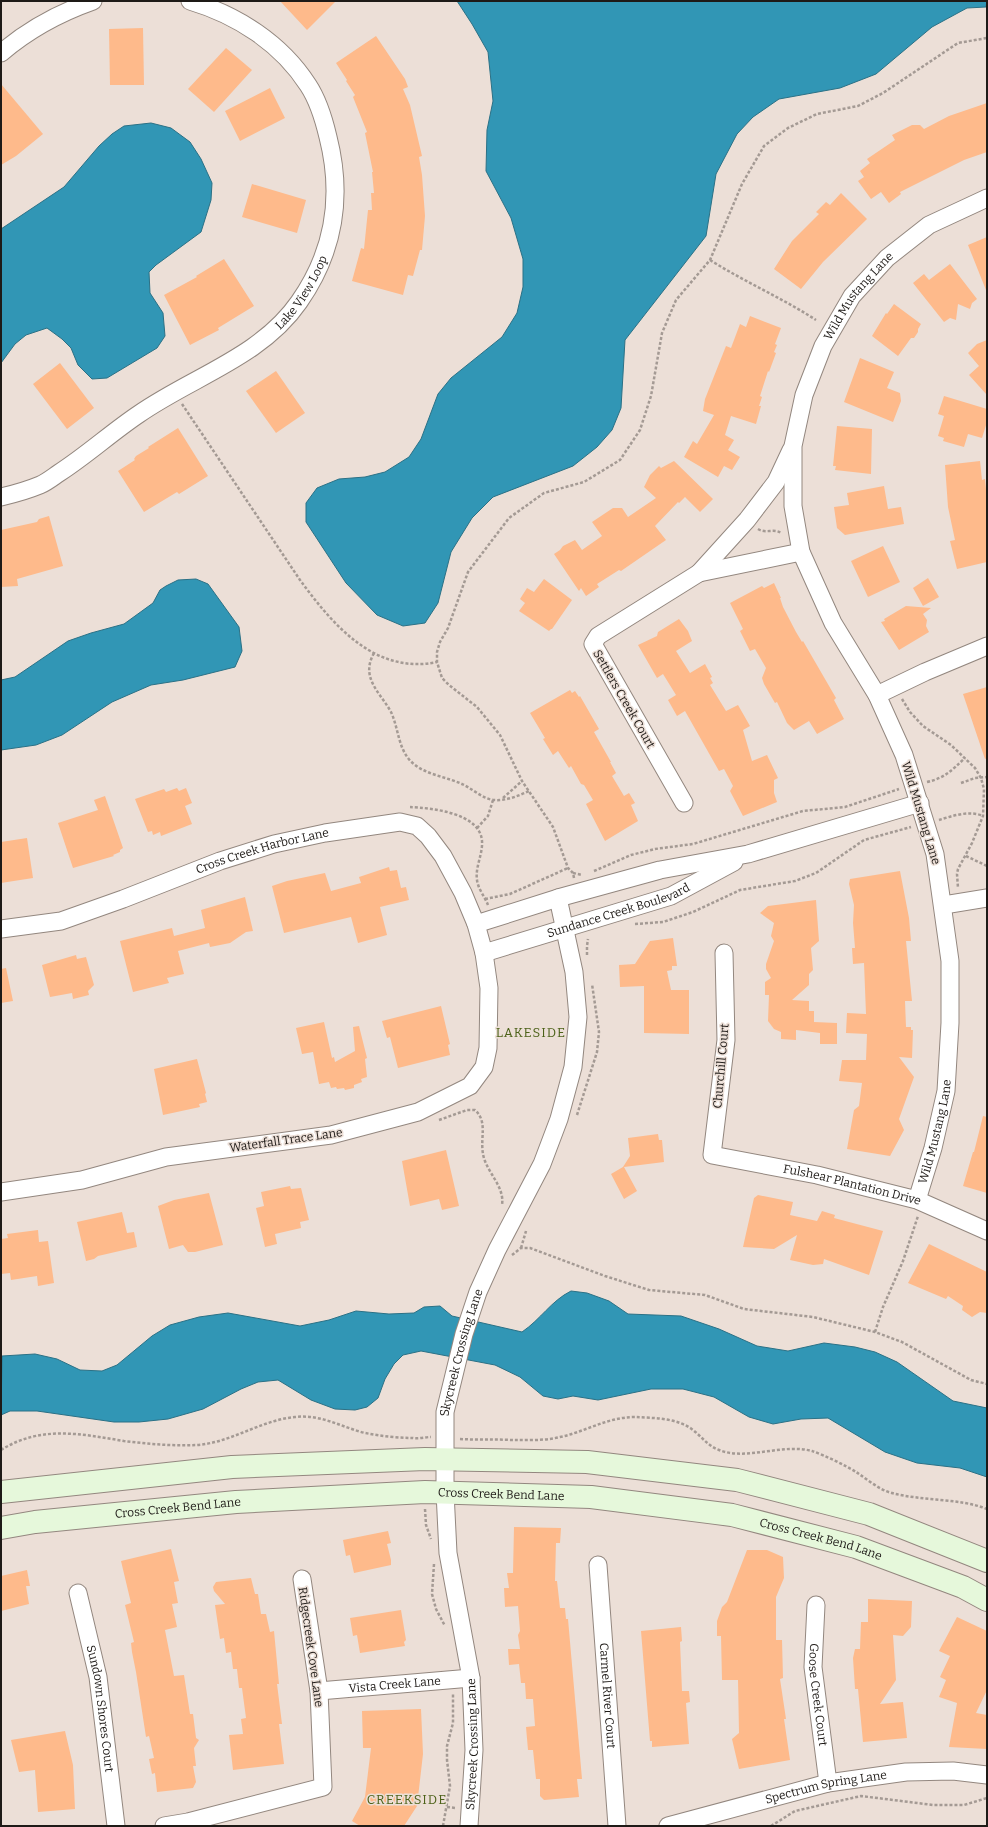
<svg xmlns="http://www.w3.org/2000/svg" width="988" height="1827" font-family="Bitter,serif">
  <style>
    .water { fill: #3196b5; stroke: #2b7186 }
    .building { fill: #feba8b }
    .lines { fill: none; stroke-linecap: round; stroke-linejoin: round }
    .minor-casing { stroke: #93877f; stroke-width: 19 }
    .secondary-casing { stroke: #93877f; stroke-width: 24 }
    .path { stroke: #a49a94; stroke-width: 2.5; stroke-dasharray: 3 2; stroke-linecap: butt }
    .minor { stroke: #fff; stroke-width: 17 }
    .secondary { stroke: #e6f8db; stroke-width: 22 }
    .labels { text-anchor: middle; stroke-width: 3; stroke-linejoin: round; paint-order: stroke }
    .street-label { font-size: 12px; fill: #1e1a17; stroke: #ecdfd7 }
    .neighbourhood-label { font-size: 13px; letter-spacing: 1px; fill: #4c6118; stroke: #ecdfd7 }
  </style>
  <rect width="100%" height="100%" fill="#ecdfd7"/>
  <g class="water">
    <polygon points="457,1 987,1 986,7 967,8 932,27 876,74 840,88 779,99 753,117 737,134 716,174 706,236 625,340 621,408 612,430 597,447 573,466 493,497 472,518 451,552 438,603 425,623 403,626 377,615 346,583 306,522 306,503 317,488 339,479 365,477 385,472 409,457 421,439 438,394 451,378 502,337 517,313 523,287 523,259 511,218 486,171 487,130 493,101 488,52 472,24"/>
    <polygon points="151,123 171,128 190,142 201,159 212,183 211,200 201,232 156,265 149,272 150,293 163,313 165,336 157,348 107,378 92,379 78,365 71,348 62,339 47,328 26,335 15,344 1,363 1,229 64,187 99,146 112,134 124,126"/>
    <polygon points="196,579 208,584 239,627 242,651 235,667 183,680 151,685 112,702 62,735 36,745 1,750 1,680 15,677 68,641 91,633 124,624 153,603 160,590 166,586 178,580"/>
    <path d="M571,1291L587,1293L609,1301L628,1314L681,1316L719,1329L757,1346L788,1351L824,1343L855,1347L875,1352L897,1362L953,1401L987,1408V1477L960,1468L917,1463L885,1452L828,1418L801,1419L773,1424L749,1417L714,1397L683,1389H651L598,1400L573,1396L558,1399L543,1396L520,1377L495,1365L421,1351L403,1355L394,1364L385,1379L378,1398L367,1407L355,1410L335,1409L311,1400L278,1380L258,1382L241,1389L203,1409L168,1419L139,1422H114L37,1411H10L1,1415L2,1356L35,1354L57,1359L80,1370L102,1371L117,1365L152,1336L170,1325L199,1317L228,1313L300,1326L329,1320L356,1311L389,1314L414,1313L424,1307L440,1306L452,1316L522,1332C541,1319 551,1301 571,1291Z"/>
  </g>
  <g class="building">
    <polygon points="280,1 336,1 307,30"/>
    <polygon points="143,28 144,85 110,85 109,29"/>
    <polygon points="376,36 405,79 408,87 403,89 410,105 422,156 419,157 422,175 425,216 422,250 420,250 413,276 408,275 403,295 352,281 361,248 364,249 368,210 372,210 371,193 374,193 372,172 373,172 365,133 367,132 353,97 355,95 346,81 347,80 336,63"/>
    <polygon points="226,48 252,70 214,112 188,89"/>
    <polygon points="1,84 43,134 16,156 1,165"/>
    <polygon points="270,88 285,118 240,141 225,111"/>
    <polygon points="987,103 987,152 964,160 900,192 901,194 889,203 881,192 871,199 858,181 864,177 860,171 870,163 867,159 895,140 892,135 912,125 920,125 924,129 949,116"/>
    <polygon points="252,184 306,200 297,233 242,217"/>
    <polygon points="841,193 867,219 823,262 801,289 774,269 792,241 819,214 816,212 826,202 830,205"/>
    <polygon points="987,237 987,290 986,290 968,245"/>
    <polygon points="224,259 254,306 218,328 219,330 190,345 164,295 197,277 196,276"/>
    <polygon points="950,264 977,299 972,303 970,309 958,304 956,320 950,318 944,322 913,283 924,274 929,280"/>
    <polygon points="894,304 921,324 918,329 918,332 914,338 911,338 898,356 872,336 886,313 887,314"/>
    <polygon points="750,316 781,328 775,344 777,345 774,352 776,353 769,372 768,371 760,396 762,397 759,406 761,406 756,424 731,416 725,435 734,440 728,450 740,457 732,470 724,466 718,477 684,457 693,441 697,444 714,415 703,411 705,399 726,346 731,348 740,324 746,327"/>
    <polygon points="987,340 987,395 969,375 979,366 968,353 977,344"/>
    <polygon points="860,358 894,372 887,388 900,393 901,401 893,422 844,402"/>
    <polygon points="60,363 94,408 67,429 33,384"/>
    <polygon points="276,371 305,413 276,433 246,391"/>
    <polygon points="944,396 987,409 987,422 982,438 968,434 964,447 943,441 944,438 938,436 944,416 938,414"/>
    <polygon points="837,426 872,429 871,474 835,470 836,466 833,466"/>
    <polygon points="178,428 208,476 179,494 177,492 144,512 118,471 135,460 134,459 136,456 149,448 148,447"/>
    <polygon points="674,461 713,499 700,512 685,497 679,503 678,502 655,526 666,540 621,571 619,570 597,584 599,587 586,596 581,588 579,591 554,554 560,550 563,546 575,540 582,550 602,536 592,522 613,508 622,508 628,517 656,498 644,487 650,475 659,466 661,468"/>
    <polygon points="980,461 982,480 985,479 987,499 987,562 957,569 950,541 955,540 948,507 945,465"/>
    <polygon points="884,486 888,509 901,507 904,524 845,535 837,528 834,507 849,505 847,493"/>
    <polygon points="49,516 63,566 17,579 18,586 1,587 1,530 37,522 39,519"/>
    <polygon points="883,546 900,582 868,597 851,561"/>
    <polygon points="928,578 939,597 923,606 913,588"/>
    <polygon points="544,579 572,600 552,629 551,629 549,631 519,611 525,603 520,599 527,588 534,592"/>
    <polygon points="774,583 781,598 780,598 783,607 796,632 802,642 803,641 836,698 834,700 844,719 817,734 809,721 794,730 787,723 777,702 775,703 764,684 762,678 766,668 755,649 750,651 740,631 743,629 730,603 762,586 764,588"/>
    <polygon points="906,606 931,608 923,614 927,620 926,626 929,632 899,650 881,622 885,621 884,619"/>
    <polygon points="679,619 688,631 692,641 676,651 690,673 705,664 712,677 710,678 713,683 710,685 726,711 738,705 750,726 743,730 752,761 767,755 778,778 774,780 774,793 777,802 743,816 730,791 733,786 724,769 719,771 685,711 677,716 668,700 676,695 663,674 657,678 638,645 657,636 658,632"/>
    <polygon points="987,687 987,758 985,759 963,694"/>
    <polygon points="570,690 572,693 575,691 579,697 580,696 599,729 594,732 611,762 610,762 616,773 612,776 624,796 629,793 635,803 631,805 638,821 605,841 586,804 593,800 584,785 581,784 571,766 569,768 558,751 553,755 543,739 545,738 530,713"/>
    <polygon points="177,788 179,791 186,788 192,803 185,806 192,824 161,836 160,832 153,835 152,831 148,832 135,799 164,789 166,792"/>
    <polygon points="105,796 123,848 120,850 120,852 113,855 114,856 73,868 58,823 98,810 94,800"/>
    <polygon points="27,838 33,878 1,883 1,842"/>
    <polygon points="389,867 390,871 397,870 401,888 406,887 409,900 380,907 387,935 358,943 351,917 284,933 272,886 287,881 325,873 331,891 361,883 359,877"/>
    <polygon points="900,871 909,918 911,941 906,941 912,1001 905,1001 906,1027 911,1027 911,1030 913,1030 912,1058 899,1057 914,1077 899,1119 904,1130 890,1156 847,1149 854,1110 859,1106 862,1083 839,1081 842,1060 866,1060 867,1034 846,1033 847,1013 866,1014 864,963 853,964 852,948 855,948 853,923 854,905 849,884 850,879"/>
    <polygon points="245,897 253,931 246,932 230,943 210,947 209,943 178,951 184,974 167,978 169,983 133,992 120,941 172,928 174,936 205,928 201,910"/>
    <polygon points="816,900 819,941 811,948 813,970 809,974 809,985 792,1000 809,1001 809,1011 814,1011 814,1022 837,1023 837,1044 820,1044 820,1033 796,1030 796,1040 781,1039 781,1032 774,1029 768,1021 769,995 765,995 765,982 771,978 766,969 766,964 774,941 771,936 774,923 760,913 768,906"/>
    <polygon points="673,938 677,966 672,966 672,970 667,971 671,990 689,990 689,1034 644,1033 644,986 620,987 619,965 635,964 650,941"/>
    <polygon points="76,955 77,959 86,957 94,985 88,991 89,995 73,999 72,993 50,997 42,965"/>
    <polygon points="6,968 13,1001 1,1003 1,969"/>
    <polygon points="441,1006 450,1044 448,1045 450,1055 398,1068 390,1037 387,1038 382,1021"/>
    <polygon points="324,1022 332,1058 334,1057 335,1062 355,1051 353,1027 359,1026 367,1058 365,1059 367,1077 361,1079 362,1082 354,1085 354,1088 345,1090 344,1088 337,1089 336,1087 331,1088 329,1082 319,1084 313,1052 302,1054 296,1028"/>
    <polygon points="197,1059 206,1093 205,1094 207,1102 199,1104 200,1107 163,1115 154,1069"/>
    <polygon points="983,1116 987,1117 987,1193 963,1186 973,1152 974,1152"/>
    <polygon points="658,1134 659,1140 662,1140 664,1162 624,1167 637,1191 624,1199 611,1174 623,1167 630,1156 628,1138"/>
    <polygon points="446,1150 459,1206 442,1210 439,1199 410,1206 402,1161"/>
    <polygon points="290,1186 291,1189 301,1188 309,1220 300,1222 301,1228 275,1234 277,1244 265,1247 256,1208 264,1206 261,1192"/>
    <polygon points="209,1193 223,1245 195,1252 188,1252 183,1245 169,1249 158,1206 174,1200"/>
    <polygon points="758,1195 793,1202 790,1215 817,1221 822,1211 835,1215 834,1218 883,1231 869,1275 824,1259 823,1264 813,1265 790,1260 797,1235 774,1249 743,1247 754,1198"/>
    <polygon points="122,1212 127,1233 134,1232 137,1247 98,1256 94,1259 86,1261 77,1222"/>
    <polygon points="38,1230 39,1242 48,1241 54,1283 38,1286 37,1276 11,1280 10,1273 1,1274 1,1239 8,1238 7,1234"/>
    <polygon points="929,1244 987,1272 987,1313 980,1312 972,1317 962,1310 963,1306 948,1296 946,1299 908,1283"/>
    <polygon points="514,1527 561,1528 560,1543 556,1543 555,1581 557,1581 560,1608 565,1608 566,1619 568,1619 582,1779 577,1779 579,1797 544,1800 540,1796 540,1779 536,1779 533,1750 528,1750 526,1727 535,1726 533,1699 526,1699 525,1683 521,1683 519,1664 509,1665 508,1649 520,1649 518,1635 520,1631 518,1606 505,1607 504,1588 509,1588 507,1573 513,1573"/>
    <polygon points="388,1531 391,1543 387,1544 391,1560 391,1565 354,1573 350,1555 346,1556 343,1540"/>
    <polygon points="171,1549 179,1581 174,1582 178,1603 172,1604 177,1627 165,1630 174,1676 184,1675 190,1714 193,1714 196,1738 199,1740 194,1748 196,1766 193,1766 196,1782 193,1788 157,1792 155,1773 152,1774 149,1759 154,1758 149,1736 146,1737 136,1672 132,1652 131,1643 134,1642 125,1605 131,1603 121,1561"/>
    <polygon points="747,1550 767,1550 783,1557 784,1578 776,1597 776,1640 782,1640 783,1678 780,1679 786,1719 784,1719 790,1760 739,1769 732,1739 739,1733 738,1680 722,1680 721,1636 717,1636 717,1621 722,1607 727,1602"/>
    <polygon points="27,1570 30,1586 26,1586 29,1604 1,1611 1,1576"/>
    <polygon points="251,1578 255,1594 258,1594 261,1614 266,1614 270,1632 274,1631 279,1684 277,1684 282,1724 279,1724 284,1764 233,1770 229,1735 243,1734 241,1719 246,1718 242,1688 239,1688 237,1669 233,1669 231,1652 226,1653 224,1638 220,1639 215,1605 225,1604 214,1591 213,1587 216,1582"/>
    <polygon points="868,1599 912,1601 911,1627 903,1636 893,1635 896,1680 880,1704 903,1702 907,1738 863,1742 858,1689 855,1689 853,1658 855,1649 860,1649 861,1622 868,1622"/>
    <polygon points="401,1610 406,1640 404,1642 405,1646 360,1653 357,1635 353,1636 350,1618"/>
    <polygon points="957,1617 987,1631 987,1690 976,1713 987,1715 987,1749 949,1747 957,1703 939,1697 946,1680 940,1677 950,1656 939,1651"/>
    <polygon points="681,1627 682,1641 680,1642 682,1691 689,1691 690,1702 686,1703 689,1744 652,1747 652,1741 650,1741 641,1631"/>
    <polygon points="421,1709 423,1754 417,1806 404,1826 360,1826 352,1821 365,1797 371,1748 363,1748 362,1711"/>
    <polygon points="65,1731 73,1765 75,1809 38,1812 35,1770 19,1772 11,1740"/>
  </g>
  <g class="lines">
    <g class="minor-casing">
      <g id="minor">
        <path d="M1,53C29,29 59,13 93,1"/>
        <path id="s1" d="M1,497C14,494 28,490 40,485C47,482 53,477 59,473C87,455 112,432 139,414C192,377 261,357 299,302C334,252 343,196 328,137C324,120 318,100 308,85C281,43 237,15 190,1"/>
        <polyline points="699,573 747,520 776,482 791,450"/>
        <polyline points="877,695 925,672 987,646"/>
        <polyline points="684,803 593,644 598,636 699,573 801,552"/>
        <polyline points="944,905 987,898"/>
        <polyline points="476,924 558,898 660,870 748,854 920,803"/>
        <path id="s2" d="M1,929L61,921L123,899L220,861L274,844L325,833L400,822L417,826L428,836L443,856L463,893L476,924L484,953L489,988L488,1048L484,1067L470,1086L418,1112L331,1135L166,1157L82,1180L1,1192"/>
        <path id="s3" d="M484,953L671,896L734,862"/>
        <path id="s4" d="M724,953L726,1040L712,1155L817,1175L917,1200L987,1231"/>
        <path id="s5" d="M917,1200L933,1148L946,1091L950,1023V961L935,854L904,755L877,695L833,623L801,552L793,506V446L804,395L823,346L852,296L887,258L929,225L987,198"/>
        <path id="s6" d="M598,1565L617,1826"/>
        <path id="s7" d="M78,1593L98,1677L116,1826"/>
        <path id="s8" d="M816,1605L813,1667L828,1783"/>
        <path id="s9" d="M319,1691L471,1678"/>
        <polyline points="164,1826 188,1822 323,1787 319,1691 302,1579"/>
        <path id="s10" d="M469,1826L474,1750L471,1678L448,1553L445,1492V1412L464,1334L478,1292L497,1250L542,1164L559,1119L573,1067L578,1017L574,972L558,898"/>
        <path id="s11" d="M668,1826L828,1783L906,1772L953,1771L987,1775"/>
      </g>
    </g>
    <g class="secondary-casing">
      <g id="secondary">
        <polyline points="1,1492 232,1467 425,1459 587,1462 737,1480 869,1514 987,1561"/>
        <path id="s12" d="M1,1528L35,1522L236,1502L425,1492L591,1497L732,1515L856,1547L963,1587L987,1600"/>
      </g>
    </g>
    <g class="path">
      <path d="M710,260C745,282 782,298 816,320"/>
      <path d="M182,404L300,580C333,625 375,675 437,662"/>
      <path d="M758,529C766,534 774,528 781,533"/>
      <path d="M374,653C360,678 380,692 391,712C398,727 398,745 408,758C421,775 446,776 464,785C474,790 483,799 494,800C506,801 518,796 529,791"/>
      <polyline points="902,699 910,712 923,726 951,745 975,768 981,778 984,789 983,816 972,843 958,869 957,874 958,888"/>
      <path d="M927,782C945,778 952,770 965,758"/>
      <polyline points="961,783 975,778 987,777"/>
      <polyline points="503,798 522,781"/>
      <path d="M410,807C432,808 480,813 482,841C483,854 475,867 477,880C478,889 485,897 488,905"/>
      <path d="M939,820C952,816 969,810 983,816"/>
      <polyline points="477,828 488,816 493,800"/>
      <polyline points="966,856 987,866"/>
      <polyline points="594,871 631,855 655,849 693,844 803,811 845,807 899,789"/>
      <polyline points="573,873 582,875"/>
      <polyline points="574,878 573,873 568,868 553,827 522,781 500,735 477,707 449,685 442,678 437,662 437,652 440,642 448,628 468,572 509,518 544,493 584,482 620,460 640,430 651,396 662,333 676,300 710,260 742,184 764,146 788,128 817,114 858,106 883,93 958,43 987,38"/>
      <polyline points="485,899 510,894 568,868"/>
      <polyline points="635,924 663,922 693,912 740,890 795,881 816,873 864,840 911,827"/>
      <polyline points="587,955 587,946 588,939"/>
      <polyline points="577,1115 597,1052 599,1032 592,984"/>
      <path d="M439,1120L467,1110H475C488,1122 480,1137 483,1154C486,1172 505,1186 502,1205"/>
      <polyline points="521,1248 526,1231"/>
      <polyline points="512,1255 521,1248 530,1248 605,1276 649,1290 705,1295 744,1309 813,1317 875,1332 902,1342 971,1380 987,1384"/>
      <polyline points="875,1332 883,1307 903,1261 918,1216"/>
      <path d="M460,1439C477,1440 494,1439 512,1440C527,1440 544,1441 560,1437C585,1432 607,1417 635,1417C654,1418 678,1418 693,1430C702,1437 708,1446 719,1450C747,1461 782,1443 812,1451C824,1455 845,1465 856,1472C867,1479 879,1490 892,1493C921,1501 960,1498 987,1509"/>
      <path d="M1,1450C41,1425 81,1434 124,1441C148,1444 172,1446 196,1445C231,1443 261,1420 295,1417C321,1414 341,1427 365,1433C381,1436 398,1438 413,1438C419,1439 425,1437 431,1437"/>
      <polyline points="425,1509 426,1525 431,1539"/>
      <polyline points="434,1564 432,1594 436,1609 445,1626"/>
      <polyline points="447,1807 456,1808"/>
      <polyline points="443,1826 450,1786 447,1760 447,1746 453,1723 453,1694"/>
      <polyline points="771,1826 795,1811 861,1796 933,1805 964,1805 987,1798"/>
    </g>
    <use href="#minor" class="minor"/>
    <use href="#secondary" class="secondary"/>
  </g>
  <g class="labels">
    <g class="street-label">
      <text dy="4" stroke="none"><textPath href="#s1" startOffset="369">Lake View Loop</textPath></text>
      <text dy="4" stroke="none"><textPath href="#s5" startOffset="956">Wild Mustang Lane</textPath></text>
      <text transform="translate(624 699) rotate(60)" y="4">Settlers Creek Court</text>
      <text transform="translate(921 813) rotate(73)" y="4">Wild Mustang Lane</text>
      <text dy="4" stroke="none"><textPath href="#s2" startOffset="274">Cross Creek Harbor Lane</textPath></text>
      <text dy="4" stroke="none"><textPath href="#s3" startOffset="141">Sundance Creek Boulevard</textPath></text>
      <text transform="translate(721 1066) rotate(-85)" y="4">Churchill Court</text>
      <text dy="4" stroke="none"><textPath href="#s5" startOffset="71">Wild Mustang Lane</textPath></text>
      <text transform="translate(286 1140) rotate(-8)" y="4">Waterfall Trace Lane</text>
      <text dy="4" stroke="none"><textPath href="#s4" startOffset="346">Fulshear Plantation Drive</textPath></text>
      <text dy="4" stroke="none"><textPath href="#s10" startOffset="478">Skycreek Crossing Lane</textPath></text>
      <text dy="4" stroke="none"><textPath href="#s12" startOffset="502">Cross Creek Bend Lane</textPath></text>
      <text dy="4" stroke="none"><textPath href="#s12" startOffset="178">Cross Creek Bend Lane</textPath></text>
      <text dy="4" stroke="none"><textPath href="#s12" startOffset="826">Cross Creek Bend Lane</textPath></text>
      <text transform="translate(311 1647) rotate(82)" y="4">Ridgecreek Cove Lane</text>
      <text dy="4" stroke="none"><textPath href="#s9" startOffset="76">Vista Creek Lane</textPath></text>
      <text dy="4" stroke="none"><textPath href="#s8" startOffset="90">Goose Creek Court</textPath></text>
      <text dy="4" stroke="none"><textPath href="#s6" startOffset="131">Carmel River Court</textPath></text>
      <text dy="4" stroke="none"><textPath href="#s7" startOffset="118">Sundown Shores Court</textPath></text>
      <text dy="4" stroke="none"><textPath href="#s10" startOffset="82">Skycreek Crossing Lane</textPath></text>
      <text dy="4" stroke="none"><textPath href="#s11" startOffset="163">Spectrum Spring Lane</textPath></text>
    </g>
    <g class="neighbourhood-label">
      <text x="531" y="1037">LAKESIDE</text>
      <text x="407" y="1804">CREEKSIDE</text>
    </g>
  </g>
  <rect width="988" height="1827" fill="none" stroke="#1e1a17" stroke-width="4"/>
</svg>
